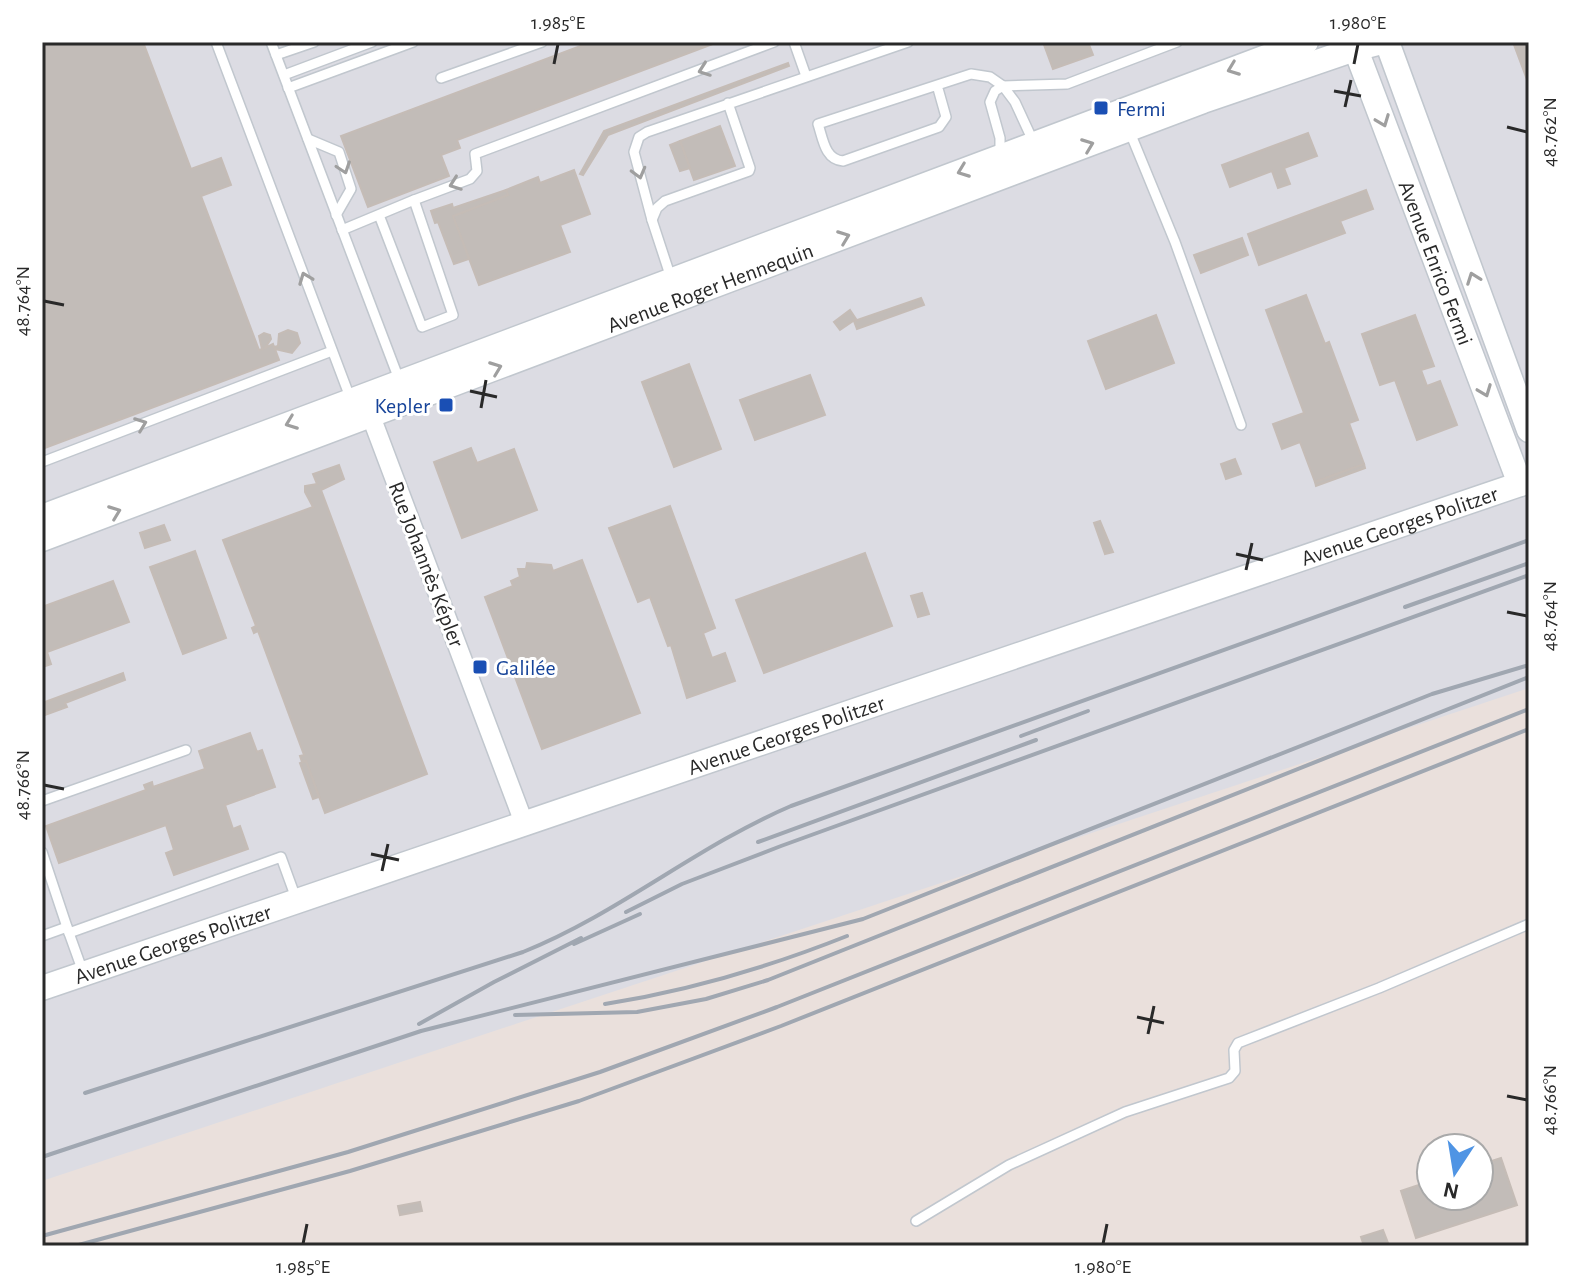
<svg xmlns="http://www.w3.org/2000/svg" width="1571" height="1288" font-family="'Alegreya Sans',sans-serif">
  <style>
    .industrial { fill: #dcdce3 }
    .building { fill: #c2bcb8; stroke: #c5bcb6; stroke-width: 2 }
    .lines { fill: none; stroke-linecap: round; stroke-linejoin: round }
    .lane-casing { stroke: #c1c7ce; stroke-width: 12 }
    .street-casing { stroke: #c1c7ce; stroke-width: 21 }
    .secondary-casing { stroke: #c1c7ce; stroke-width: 27 }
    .lane { stroke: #fff; stroke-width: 9 }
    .street { stroke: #fff; stroke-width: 18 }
    .secondary { stroke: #fff; stroke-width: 24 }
    .rail { stroke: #a0a7b1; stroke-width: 4 }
    .oneway { stroke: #9f9f9f }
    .ticks { fill: none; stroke: #292929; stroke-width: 3 }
    .transit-dot { fill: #1a4fb4; stroke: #fff; stroke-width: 3 }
    .labels { text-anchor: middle; stroke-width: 6; stroke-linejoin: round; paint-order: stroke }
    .transit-label { font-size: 22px; fill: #164399; stroke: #fff; text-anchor: start }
    .street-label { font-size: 22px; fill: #292929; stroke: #fff }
    .neatline { fill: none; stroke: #292929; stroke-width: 3 }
    .ticks-label { font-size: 20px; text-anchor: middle; fill: #292929 }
  </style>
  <rect width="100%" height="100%" fill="#eae0dc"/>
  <polygon class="industrial" points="42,42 1529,42 1529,688 42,1181"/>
  <g class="building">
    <polygon points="42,42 143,42 191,169 221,158 231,185 201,196 259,350 262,349 259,336 264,333 270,335 271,339 265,348 273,344 274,347 278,346 279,334 288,330 297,333 300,343 292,353 275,349 279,360 42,449"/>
    <polygon points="591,42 718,42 457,140 460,148 441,155 449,176 368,207 341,136"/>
    <polygon points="1043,42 1088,42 1093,55 1053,69"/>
    <polygon points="1513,42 1529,42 1529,85"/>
    <polygon points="788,63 789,66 608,135 583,175 580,174 604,131"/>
    <polygon points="720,126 735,166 694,180 680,141"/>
    <polygon points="1308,133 1317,156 1284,168 1290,184 1278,188 1272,171 1230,187 1222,165"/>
    <polygon points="680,141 690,168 680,171 670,145"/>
    <polygon points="574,170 590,214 560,225 570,252 479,285 453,216 508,195 506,190 538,177 540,183"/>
    <polygon points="506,190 508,195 453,216 469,259 454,264 438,222 435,223 431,211 452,204 453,208"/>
    <polygon points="1366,190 1373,209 1340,221 1345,233 1259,265 1248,234"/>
    <polygon points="1242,238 1248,255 1201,273 1194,255"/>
    <polygon points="1306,295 1325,344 1329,342 1358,420 1349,423 1364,464 1315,482 1300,442 1282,449 1273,424 1304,413 1266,310"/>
    <polygon points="921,298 924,305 857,329 854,321"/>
    <polygon points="850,310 856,319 840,330 834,322"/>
    <polygon points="1156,315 1174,363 1106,389 1088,341"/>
    <polygon points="1415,315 1434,366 1421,370 1427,386 1440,381 1457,425 1417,440 1395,380 1380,385 1362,334"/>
    <polygon points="689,364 721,449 674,467 642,382"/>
    <polygon points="810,375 825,415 755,440 740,400"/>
    <polygon points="471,448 477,463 514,449 537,510 462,538 434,462"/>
    <polygon points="1235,459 1241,474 1226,479 1221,464"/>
    <polygon points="1364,464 1365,468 1316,486 1315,482"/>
    <polygon points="339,465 344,479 321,490 427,774 325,813 306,761 302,762 300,756 304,755 258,631 254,633 252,628 256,626 223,540 313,507 305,492 305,486 317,484 313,474"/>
    <polygon points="670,506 715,628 703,633 712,658 725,653 735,681 687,698 671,645 668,646 650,597 638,602 609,528"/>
    <polygon points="1100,521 1113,552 1105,554 1094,523"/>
    <polygon points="164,525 170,540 145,548 140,533"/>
    <polygon points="195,551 226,638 183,654 150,567"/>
    <polygon points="865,553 892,626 764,673 736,600"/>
    <polygon points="582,560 640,713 542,749 485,597 513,586 511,581 520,577 518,569 526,569 527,563 551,565 553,571"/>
    <polygon points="113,581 129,622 47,652 51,664 42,667 42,607"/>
    <polygon points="922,593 929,614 918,617 911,596"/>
    <polygon points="123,673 125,680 65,703 67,707 42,716 42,711 45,710 42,703"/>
    <polygon points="250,733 257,752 262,750 275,787 225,805 233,829 240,826 248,849 174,875 166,853 174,850 166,825 59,863 46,826 146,790 144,785 152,782 153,787 205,769 199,751"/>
    <polygon points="306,761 319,797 313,799 300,763"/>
    <polygon points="1501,1158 1517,1205 1416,1238 1401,1191 1431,1181 1431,1196 1479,1196 1479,1165"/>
    <polygon points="420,1202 422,1211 400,1215 398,1206"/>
    <polygon points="1383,1230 1388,1243 1364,1246 1361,1237"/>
  </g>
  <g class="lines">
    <g class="lane-casing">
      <g id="lane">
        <polyline points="216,42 351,400"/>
        <polyline points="271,42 400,382"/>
        <polyline points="794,42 806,76"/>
        <polyline points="276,55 314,42"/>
        <polyline points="284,75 372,42"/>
        <polyline points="441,78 542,42"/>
        <path d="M937,85L946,117L939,127L843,161C825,160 823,139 818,124L971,74L990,77L1003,86L1067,84L1177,42"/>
        <polyline points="288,88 413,42"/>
        <polyline points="728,103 750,168 749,171 665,201 657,208 652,220 634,152 639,137 647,132 908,42"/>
        <polyline points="1129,130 1175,242 1241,425"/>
        <polyline points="308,139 339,152 351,189 336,215"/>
        <polyline points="1000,153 1000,138 990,102 995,91 1003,86 1015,102 1033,141"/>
        <polyline points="414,200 470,179 477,171 475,154 774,42"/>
        <polyline points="652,220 671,278"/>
        <polyline points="342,230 414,200 453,315 422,327 379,215"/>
        <polyline points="42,462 332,351"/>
        <polyline points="42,801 186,750"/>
        <polyline points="42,852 69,933"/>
        <polyline points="42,936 67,927"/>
        <polyline points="83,972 69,933 281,857 297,901"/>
        <polyline points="916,1221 1009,1165 1125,1112 1229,1078 1235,1071 1234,1050 1238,1043 1379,988 1529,924"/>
      </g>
    </g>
    <g class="street-casing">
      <polyline id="street" points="366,403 524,823"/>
    </g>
    <g class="secondary-casing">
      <g id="secondary">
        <path id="s1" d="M1353,42L1520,484"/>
        <polyline points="1387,42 1529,430"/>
        <polyline points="42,517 1306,42"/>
        <path id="s2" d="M42,539L1203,101L1355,49L1382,42"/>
        <path id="s3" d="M42,988L1529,481"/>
      </g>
    </g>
    <use href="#lane" class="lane"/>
    <use href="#street" class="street"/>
    <use href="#secondary" class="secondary"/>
    <g class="rail">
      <polyline points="1405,607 1529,563"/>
      <polyline points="1021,736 1088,711"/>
      <polyline points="758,842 1036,740"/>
      <polyline points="626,912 682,884 781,846 1529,575"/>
      <polyline points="574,944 640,914"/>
      <path d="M605,1004C688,991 769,967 847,936"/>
      <polyline points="515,1015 637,1012 706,999 768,980 1529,677"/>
      <polyline points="419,1024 494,982 581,938"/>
      <path d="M85,1093L523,952C618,914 697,846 791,806L1529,540"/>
      <polyline points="42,1157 421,1031 863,919 1432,694 1529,665"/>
      <polyline points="42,1236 348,1152 600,1072 777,1007 1529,709"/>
      <polyline points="75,1246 350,1171 579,1101 781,1026 1529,729"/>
    </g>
  </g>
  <defs><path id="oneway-chevron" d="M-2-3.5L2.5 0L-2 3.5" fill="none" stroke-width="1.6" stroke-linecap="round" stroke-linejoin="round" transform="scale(2)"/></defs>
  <g class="oneway">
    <use href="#oneway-chevron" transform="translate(1233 69) rotate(159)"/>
    <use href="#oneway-chevron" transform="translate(704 70) rotate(160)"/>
    <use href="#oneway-chevron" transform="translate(1383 121) rotate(69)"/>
    <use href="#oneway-chevron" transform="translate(1088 145) rotate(-21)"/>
    <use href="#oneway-chevron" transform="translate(344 168) rotate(71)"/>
    <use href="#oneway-chevron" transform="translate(963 171) rotate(159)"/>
    <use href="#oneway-chevron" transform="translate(639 173) rotate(75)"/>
    <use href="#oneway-chevron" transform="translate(455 184) rotate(160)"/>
    <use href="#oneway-chevron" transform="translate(844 237) rotate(-21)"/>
    <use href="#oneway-chevron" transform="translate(305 278) rotate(-111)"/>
    <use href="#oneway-chevron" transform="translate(1473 278) rotate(-110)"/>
    <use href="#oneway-chevron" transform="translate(496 368) rotate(-21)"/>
    <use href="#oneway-chevron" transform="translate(1485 391) rotate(69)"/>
    <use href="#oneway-chevron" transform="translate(291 423) rotate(159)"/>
    <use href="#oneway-chevron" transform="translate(141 424) rotate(-21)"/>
    <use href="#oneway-chevron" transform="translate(115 512) rotate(-21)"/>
  </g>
  <path class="ticks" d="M554,64L558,44M1354,64L1358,44M1334,91L1361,96M1345,107L1351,80M1507,127L1527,132M44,301L64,305M470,391L497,397M481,408L486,380M1236,554L1263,560M1246,570L1252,543M1507,612L1527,616M44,785L64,789M371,854L399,860M382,871L388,844M1137,1017L1164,1023M1148,1034L1154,1006M1507,1096L1527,1100M303,1244L307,1224M1103,1244L1107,1224"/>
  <g class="transit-dot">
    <rect x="1093" y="100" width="16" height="16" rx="4"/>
    <rect x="438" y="397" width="16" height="16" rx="4"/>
    <rect x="472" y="659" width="16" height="16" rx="4"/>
  </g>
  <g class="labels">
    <g class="transit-label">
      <text x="1117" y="116">Fermi</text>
      <text x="430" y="413" text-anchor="end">Kepler</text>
      <text x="496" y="675">Galilée</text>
    </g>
    <g class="street-label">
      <text dy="8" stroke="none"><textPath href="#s1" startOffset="236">Avenue Enrico Fermi</textPath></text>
      <text dy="8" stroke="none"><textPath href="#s2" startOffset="714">Avenue Roger Hennequin</textPath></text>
      <text dy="8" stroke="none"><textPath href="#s3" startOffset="1434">Avenue Georges Politzer</textPath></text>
      <text transform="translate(427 564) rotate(69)" y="8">Rue Johannès Képler</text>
      <text dy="8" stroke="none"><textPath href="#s3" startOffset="786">Avenue Georges Politzer</textPath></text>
      <text dy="8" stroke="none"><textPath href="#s3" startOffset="138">Avenue Georges Politzer</textPath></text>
    </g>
  </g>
  <rect width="1571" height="1288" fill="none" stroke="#ffffff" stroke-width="88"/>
  <g transform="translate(1455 1172) rotate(192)"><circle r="38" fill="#ffffff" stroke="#a9a9a9" stroke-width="2"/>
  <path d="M0-6L14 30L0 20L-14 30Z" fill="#4f94e4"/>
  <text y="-12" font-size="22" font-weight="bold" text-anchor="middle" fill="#292929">N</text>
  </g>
  <rect x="44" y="44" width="1483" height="1200" class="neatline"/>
  <g class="ticks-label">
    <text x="558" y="29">1.985°E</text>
    <text x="1358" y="29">1.980°E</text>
    <text transform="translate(1549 132) rotate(-90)" y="7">48.762°N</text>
    <text transform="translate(22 301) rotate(-90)" y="7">48.764°N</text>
    <text transform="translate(1549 616) rotate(-90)" y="7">48.764°N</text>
    <text transform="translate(22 785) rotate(-90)" y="7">48.766°N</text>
    <text transform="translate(1549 1100) rotate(-90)" y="7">48.766°N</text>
    <text x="303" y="1273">1.985°E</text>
    <text x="1103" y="1273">1.980°E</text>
  </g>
</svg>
